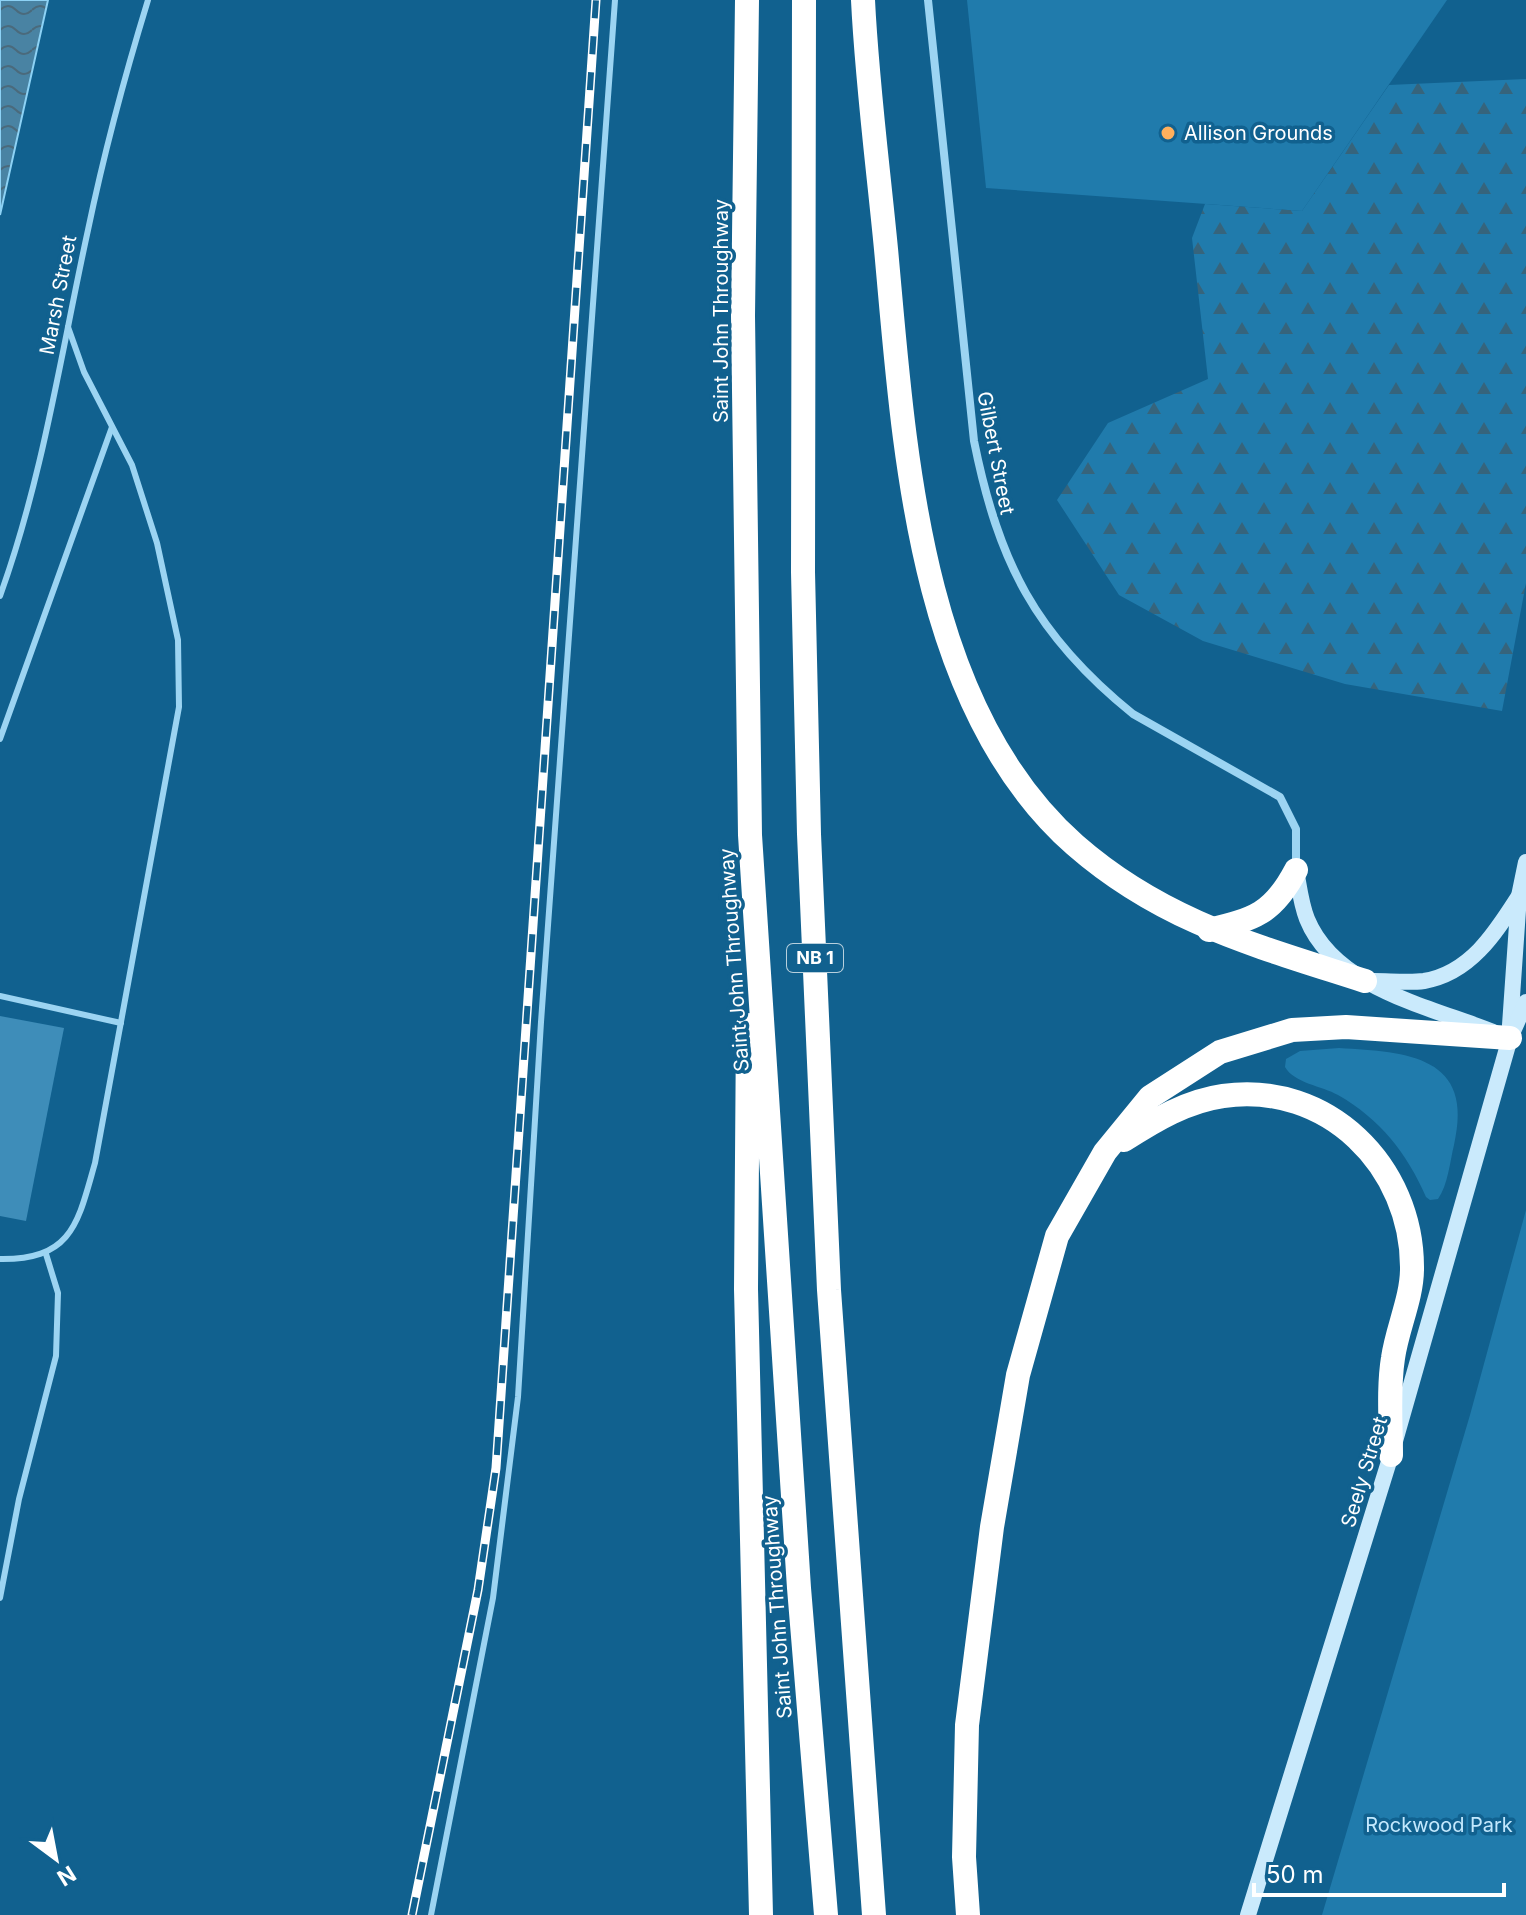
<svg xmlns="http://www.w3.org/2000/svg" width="1526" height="1915" font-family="Inter,sans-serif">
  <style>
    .green { fill: #207bac }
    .forest { fill: url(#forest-firs) }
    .water { fill: url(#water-waves); stroke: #8dd2f5; stroke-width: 2 }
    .building { fill: #3e8db9 }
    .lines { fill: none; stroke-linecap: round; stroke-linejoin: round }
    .service { stroke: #9cd4f2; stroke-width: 6 }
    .minor { stroke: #9cd4f2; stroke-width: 8 }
    .secondary { stroke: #caeafc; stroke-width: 16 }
    .motorway { stroke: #fff; stroke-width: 24 }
    .rail-casing { stroke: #fff; stroke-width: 9 }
    .rail { stroke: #11618f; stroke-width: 6; stroke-dasharray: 18; stroke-linecap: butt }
    .poi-dot { fill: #ffb05c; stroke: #11618f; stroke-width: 3 }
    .labels { text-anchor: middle; stroke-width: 7; stroke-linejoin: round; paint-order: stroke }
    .shield { fill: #11618f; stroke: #b8d0dd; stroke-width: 2 }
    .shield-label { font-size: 18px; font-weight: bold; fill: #fff }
    .poi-label { font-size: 20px; fill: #fff; stroke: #11618f; text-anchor: start }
    .street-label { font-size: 20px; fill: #fff; stroke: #11618f }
    .park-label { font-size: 20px; fill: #c3e8fd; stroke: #11618f }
  </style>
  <defs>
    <pattern id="forest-firs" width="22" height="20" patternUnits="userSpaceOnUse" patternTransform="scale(2)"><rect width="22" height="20" fill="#207bac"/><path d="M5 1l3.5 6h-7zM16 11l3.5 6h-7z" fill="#36647c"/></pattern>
    <pattern id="water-waves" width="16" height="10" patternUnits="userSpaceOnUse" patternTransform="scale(2)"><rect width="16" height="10" fill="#4983a3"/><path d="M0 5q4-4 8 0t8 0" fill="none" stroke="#4a6a7c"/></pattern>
  </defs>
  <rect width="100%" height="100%" fill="#11618f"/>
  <g class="green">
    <polygon points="967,0 1447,0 1302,211 986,188"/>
    <path d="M1339,1048C1408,1052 1475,1056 1454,1145C1450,1161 1448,1185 1438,1199L1430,1200L1426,1197C1407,1153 1380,1119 1338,1095C1322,1086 1294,1083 1285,1067L1286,1059L1300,1051Z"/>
    <polygon points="1526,1210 1526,1915 1322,1915 1470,1415"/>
  </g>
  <polygon class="forest" points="1526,79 1526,583 1502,711 1345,684 1203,641 1119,595 1057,500 1108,423 1208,379 1192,238 1205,204 1302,211 1389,85"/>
  <polygon class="water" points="0,0 48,0 0,215"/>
  <polygon class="building" points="0,1016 64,1028 26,1221 0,1216"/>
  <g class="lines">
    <g class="service">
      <path d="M0,596C43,477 61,353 88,230C104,153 125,75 148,0"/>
      <polyline points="0,739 112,427"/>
      <polyline points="0,996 121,1023"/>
      <path d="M0,1259C73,1260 78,1222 95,1163L179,707L178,640L157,543L132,465L84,372L68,327"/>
      <polyline points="0,1598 19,1499 56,1356 58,1293 46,1254"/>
      <polyline points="431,1915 493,1598 518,1397 541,1022 615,0"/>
    </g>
    <path class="minor" d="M928,0L974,441C998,561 1035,635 1133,714L1280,797L1296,829V866"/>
    <g class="secondary">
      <path d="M1296,870C1299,886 1301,904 1307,919C1335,988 1431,1007 1493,1032"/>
      <path d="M1374,981C1390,981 1409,983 1424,981C1471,973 1496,932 1519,896"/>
      <polyline points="1510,1025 1519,896 1526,862"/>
      <polyline points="1248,1915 1391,1455 1510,1038 1526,1002"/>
    </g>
    <g class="motorway">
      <polyline points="747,0 743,316 750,835 799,1588 826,1915"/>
      <polyline points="804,0 803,572 809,834 829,1290 874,1915"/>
      <path d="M863,0C867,83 878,166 886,249C904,444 917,706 1075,845C1163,922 1257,946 1365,981"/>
      <path d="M1209,930C1254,919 1273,914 1296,870"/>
      <polyline points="748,1025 746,1289 761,1915"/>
      <path d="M1124,1140C1155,1120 1187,1101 1223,1096C1327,1081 1413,1166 1412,1269C1412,1298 1397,1329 1393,1358C1388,1389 1391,1423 1391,1455"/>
      <polyline points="968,1915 964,1857 967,1725 992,1527 1018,1375 1057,1236 1105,1152 1150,1097 1220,1052 1292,1030 1346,1027 1510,1038"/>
    </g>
    <g class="rail-casing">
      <polyline id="rail" points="412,1915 478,1590 496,1468 596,0"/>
    </g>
    <use href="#rail" class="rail"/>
  </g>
  <circle class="poi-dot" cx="1168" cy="133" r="8"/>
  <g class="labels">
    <rect class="shield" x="787" y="944" width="56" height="28" rx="6"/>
    <g class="shield-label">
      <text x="815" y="964">NB 1</text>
    </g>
    <g class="poi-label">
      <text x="1184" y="140">Allison Grounds</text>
    </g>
    <g class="street-label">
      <text transform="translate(58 295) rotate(-79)" y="7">Marsh Street</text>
      <text transform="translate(721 311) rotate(-90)" y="7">Saint John Throughway</text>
      <text transform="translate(996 453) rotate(79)" y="7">Gilbert Street</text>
      <text transform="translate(734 960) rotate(-94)" y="7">Saint John Throughway</text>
      <text transform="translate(1364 1472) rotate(-73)" y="7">Seely Street</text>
      <text transform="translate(777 1607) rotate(-94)" y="7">Saint John Throughway</text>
    </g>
    <g class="park-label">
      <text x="1439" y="1832">Rockwood Park</text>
    </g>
  </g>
  <g transform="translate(56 1859) rotate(148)" stroke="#11618f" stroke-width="6" paint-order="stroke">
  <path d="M0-6L14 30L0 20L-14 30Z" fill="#ffffff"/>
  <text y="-12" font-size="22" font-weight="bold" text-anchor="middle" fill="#ffffff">N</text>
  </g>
  <path d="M1254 1883v12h250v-12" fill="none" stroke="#ffffff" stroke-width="4"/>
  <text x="1266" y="1883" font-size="24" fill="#ffffff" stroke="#11618f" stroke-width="6" paint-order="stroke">50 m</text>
</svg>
